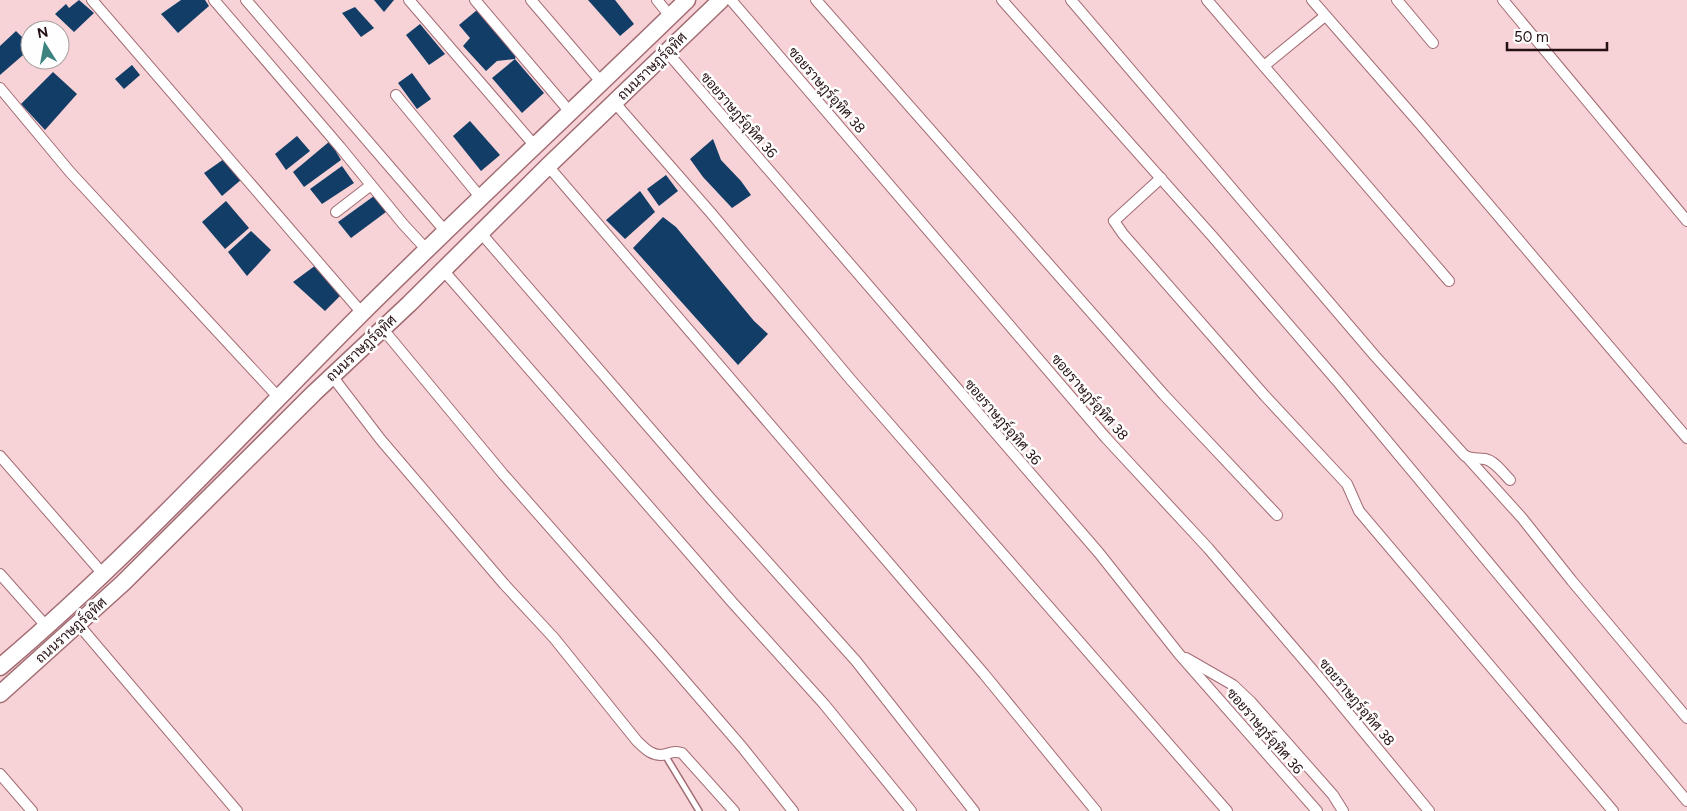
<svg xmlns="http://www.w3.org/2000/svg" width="1687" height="811" font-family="Figtree,Sarabun,sans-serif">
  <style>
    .building { fill: #113d67 }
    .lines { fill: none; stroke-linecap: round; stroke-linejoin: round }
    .service-casing { stroke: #a26c73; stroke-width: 8 }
    .minor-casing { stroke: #a26c73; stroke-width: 12 }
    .primary-casing { stroke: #a26c73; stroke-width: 19 }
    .service { stroke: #fff; stroke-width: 5 }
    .minor { stroke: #fff; stroke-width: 10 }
    .primary { stroke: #fff; stroke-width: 16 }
    .labels { text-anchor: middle; stroke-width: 5; stroke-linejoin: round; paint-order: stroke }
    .street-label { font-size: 14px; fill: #251013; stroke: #fefefe }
  </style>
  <rect width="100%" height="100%" fill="#f7d2d6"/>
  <g class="building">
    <polygon points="79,0 94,13 74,32 55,14 66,4 69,8"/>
    <polygon points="181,0 205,0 209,6 178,33 161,14"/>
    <polygon points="374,0 394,0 384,12"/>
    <polygon points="588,0 615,0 634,24 620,36"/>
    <polygon points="355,7 374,28 361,37 342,13"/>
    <polygon points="477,10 516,55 515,59 497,61 486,71 463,46 470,38 459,25"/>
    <polygon points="420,24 445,54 429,65 406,35"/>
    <polygon points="16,31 30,45 30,49 0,75 0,46"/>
    <polygon points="515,59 544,93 522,113 492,78"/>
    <polygon points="132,65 140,75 124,89 115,79"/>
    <polygon points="53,72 77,94 45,130 21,104"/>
    <polygon points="412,73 431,99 417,109 398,83"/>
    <polygon points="470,121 500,155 481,171 453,136"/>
    <polygon points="297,136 310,151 286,170 275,154"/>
    <polygon points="713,139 721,160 741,181 751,195 732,208 703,177 690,159"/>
    <polygon points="330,141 341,160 304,187 293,172"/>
    <polygon points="224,159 242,179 222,196 204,173"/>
    <polygon points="342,166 354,183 322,204 310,189"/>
    <polygon points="666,175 678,191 659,206 647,189"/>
    <polygon points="640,191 655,212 625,239 606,220"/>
    <polygon points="374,196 386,212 351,238 338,222"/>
    <polygon points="226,201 249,228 225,249 202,222"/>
    <polygon points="663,217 676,227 754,321 768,334 738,365 633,248"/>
    <polygon points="251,231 271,250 247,276 228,252"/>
    <polygon points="316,265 341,295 325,311 293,282"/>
  </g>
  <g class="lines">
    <g class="service-casing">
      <polyline id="service" points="665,755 699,811"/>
    </g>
    <g class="minor-casing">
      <g id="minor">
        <polyline points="92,0 362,313"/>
        <polyline points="214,0 340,147 403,224 427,250"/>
        <polyline points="246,0 446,232"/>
        <polyline points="409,0 535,146"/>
        <polyline points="475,0 570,112"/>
        <polyline points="531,0 602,83"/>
        <polyline points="657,0 670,16"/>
        <polyline points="731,0 1106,438 1208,548 1316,674 1429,811"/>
        <polyline points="816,0 1164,395 1277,515"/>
        <polyline points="1002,0 1213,237 1338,382 1687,801"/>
        <path d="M1071,0L1375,356L1465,456C1472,459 1477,458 1485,459C1495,461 1503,473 1510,480"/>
        <polyline points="1207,0 1449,281"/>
        <polyline points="1312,0 1421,125 1687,438"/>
        <polyline points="1397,0 1433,43"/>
        <polyline points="1503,0 1687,221"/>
        <polyline points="667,52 1099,553 1179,654 1317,811"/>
        <polyline points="1264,66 1325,16"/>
        <polyline points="0,88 70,172 279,398"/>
        <polyline points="396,95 481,198"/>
        <polyline points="615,103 711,213 851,380 1227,811"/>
        <polyline points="548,166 984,674 1096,811"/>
        <polyline points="1161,178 1114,221 1123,234 1265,396 1347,484 1359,511 1613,811"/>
        <polyline points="336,212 371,185"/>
        <polyline points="480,232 711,499 856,661 974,811"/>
        <polyline points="443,270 732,602 824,704 911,811"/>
        <polyline points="382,328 503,474 659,651 742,747 793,811"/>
        <path d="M332,376L381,440L504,584L554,638L637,741C645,749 654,758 666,754C673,752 674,751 682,753L734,811"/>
        <polyline points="0,456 103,574"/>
        <polyline points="1466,456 1522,518 1572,581 1687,718"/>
        <polyline points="0,574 47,627"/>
        <polyline points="78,624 237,811"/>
        <polyline points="1186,658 1233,685 1251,702 1333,795 1343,811"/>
        <polyline points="0,774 32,811"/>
      </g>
    </g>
    <g class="primary-casing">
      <g id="primary">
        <path d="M0,667C129,558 242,433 361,314C468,208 579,105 687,0"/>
        <polyline points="0,694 123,583 314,393 409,304 548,166 721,0"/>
      </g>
    </g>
    <use href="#service" class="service"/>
    <use href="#minor" class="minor"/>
    <use href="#primary" class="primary"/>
  </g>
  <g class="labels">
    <g class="street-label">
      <text transform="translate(652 66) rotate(-44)" y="5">ถนนราษฎร์อุทิศ</text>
      <text transform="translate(827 90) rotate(49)" y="5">ซอยราษฎร์อุทิศ 38</text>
      <text transform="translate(739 115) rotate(49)" y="5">ซอยราษฎร์อุทิศ 36</text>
      <text transform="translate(361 348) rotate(-43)" y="5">ถนนราษฎร์อุทิศ</text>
      <text transform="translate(1090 397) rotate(49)" y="5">ซอยราษฎร์อุทิศ 38</text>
      <text transform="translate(1003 422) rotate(49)" y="5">ซอยราษฎร์อุทิศ 36</text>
      <text transform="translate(71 630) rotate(-42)" y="5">ถนนราษฎร์อุทิศ</text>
      <text transform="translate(1357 702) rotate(50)" y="5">ซอยราษฎร์อุทิศ 38</text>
      <text transform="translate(1265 731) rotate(49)" y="5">ซอยราษฎร์อุทิศ 36</text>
    </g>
  </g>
  <g transform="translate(45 45) rotate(349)"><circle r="24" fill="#fefefe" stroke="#a79fa0"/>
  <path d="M0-4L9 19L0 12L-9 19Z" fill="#3d8481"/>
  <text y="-8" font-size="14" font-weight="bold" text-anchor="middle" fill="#251013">N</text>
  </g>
  <path d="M1507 42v8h100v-8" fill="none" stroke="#251013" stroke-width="2.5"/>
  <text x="1514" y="42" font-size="15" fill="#251013" stroke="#fefefe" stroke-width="4" paint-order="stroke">50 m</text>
</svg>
